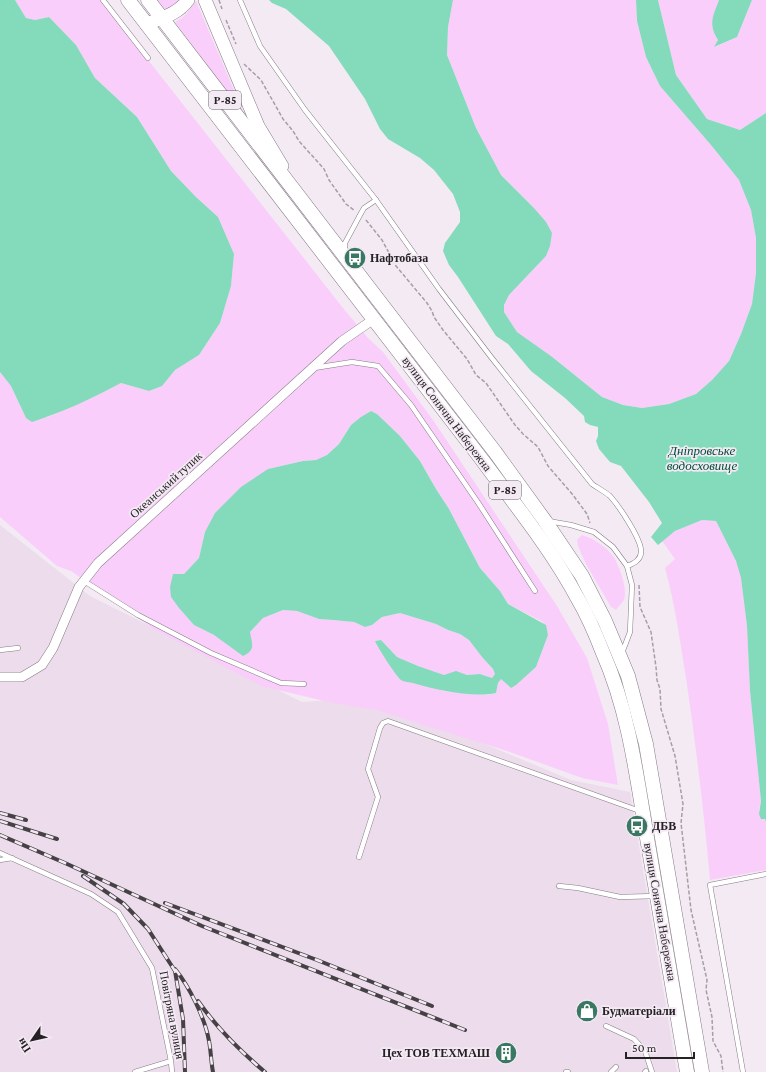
<svg xmlns="http://www.w3.org/2000/svg" width="766" height="1072" font-family="'Crimson Pro',serif">
  <style>
    .built { fill: #ecdcec }
    .green { fill: #facefb; fill-rule: evenodd }
    .water { fill: #84dbbb }
    .lines { fill: none; stroke-linecap: round; stroke-linejoin: round }
    .service-casing { stroke: #847b84; stroke-width: 5.5 }
    .minor-casing { stroke: #847b84; stroke-width: 10 }
    .secondary-casing { stroke: #847b84; stroke-width: 14 }
    .primary-casing { stroke: #847b84; stroke-width: 15 }
    .path { stroke: #a69ea6; stroke-width: 1.5; stroke-dasharray: 4 2; stroke-linecap: butt }
    .service { stroke: #fff; stroke-width: 4.5 }
    .minor { stroke: #fff; stroke-width: 9 }
    .secondary { stroke: #fff; stroke-width: 13 }
    .primary { stroke: #fff; stroke-width: 14 }
    .rail-casing { stroke: #454145; stroke-width: 4 }
    .rail { stroke: #f4eaf4; stroke-width: 2.5; stroke-dasharray: 8; stroke-linecap: butt }
    .labels { text-anchor: middle; stroke-width: 3.5; stroke-linejoin: round; paint-order: stroke }
    .shield { fill: #f4eaf4; stroke: #635d63; stroke-width: 1 }
    .shield-label { font-size: 11px; font-weight: bold; fill: #252125 }
    .poi-label { font-size: 12px; font-weight: bold; fill: #252125; stroke: #f4eaf4; text-anchor: start }
    .street-label { font-size: 12px; fill: #252125; stroke: #f4eaf4 }
    .water-label { font-size: 13px; font-style: italic; fill: #004e3a; stroke: #f4eaf4 }
  </style>
  <rect width="100%" height="100%" fill="#f4eaf4"/>
  <polygon class="built" points="0,525 90,596 302,702 372,697 571,780 630,792 677,1072 0,1072"/>
  <g class="green">
    <path d="M15,0H101L343,308L368,338L383,352L433,420L557,606L587,658L608,724L618,785L582,778L510,752L377,710L333,703L261,686L155,630L71,571L57,566L0,517V372L11,386L26,418L48,417L103,392L121,383L149,391L162,386L175,370L199,355L220,323L231,286L234,254L218,217L196,197L171,171L137,117L95,78L76,45L49,17L35,20L26,18ZM371,411L377,414L400,436L420,461L436,489L449,509L480,568L500,591L508,604L543,622L548,635L536,667L511,688L501,679L498,683L496,693L488,695L443,691L375,641L381,640L397,657L418,666L444,675L456,672L467,675L480,674L492,678L495,674L493,669L482,657L469,640L460,634L448,630L436,624L400,613L382,617L372,625L365,627L354,622L333,620L319,619L297,611L283,610L263,618L250,632L214,635L194,625L171,597L173,574H184L199,558L205,532L268,469L303,461L316,460L327,455L339,444L351,425Z"/>
    <polygon points="157,0 180,0 168,9 163,8"/>
    <polygon points="453,0 636,0 637,21 646,57 660,86 711,145 739,180 751,210 756,238 756,273 752,304 741,334 729,361 712,380 696,394 669,404 642,408 623,405 602,397 551,356 517,332 504,312 504,305 509,295 546,256 534,208 501,175 476,128 447,55 448,27"/>
    <path d="M658,0H719C714,12 710,28 718,40L715,47L737,37L752,0H766V113L740,130L707,119L676,75Z"/>
    <path d="M196,1L245,116L175,22C185,17 190,10 196,1Z"/>
    <path d="M702,520L716,521L736,561L741,578L747,626L750,691L761,801L759,810L766,823V870L710,880C704,813 696,745 686,678C680,641 675,604 665,568L675,559L662,541L675,531Z"/>
    <path d="M582,535C593,538 606,547 613,556C619,565 628,589 624,600C622,603 618,607 616,610L611,607L586,564L578,546L577,540Z"/>
  </g>
  <g class="water">
    <path d="M0,0H15L26,18L35,20L49,17L76,45L95,78L137,117L171,171L196,197L218,217L234,254L231,286L220,323L199,355L175,370L162,386L149,391L121,383C93,398 63,412 32,422L26,418L11,386L0,372Z"/>
    <polygon points="269,0 453,0 448,27 447,55 476,128 501,175 534,208 546,222 552,233 550,246 546,256 509,295 504,305 504,312 517,332 551,356 602,397 623,405 642,408 669,404 696,394 712,380 729,361 741,334 752,304 756,273 756,238 751,210 739,180 711,145 660,86 646,57 637,21 636,0 658,0 676,75 707,119 740,130 766,113 766,823 765,819 761,819 759,814 761,801 750,691 747,626 741,578 736,561 716,521 702,520 675,531 658,545 651,537 662,523 649,502 621,466 610,462 599,449 596,441 598,436 598,427 590,425 585,422 584,416 565,398 531,371 508,344 496,336 458,277 449,265 443,251 445,243 460,222 460,212 453,194 434,170 420,158 388,139 380,129 365,99 329,46 286,9 272,3"/>
    <path d="M719,0H752L737,37L714,47L718,40C708,24 713,16 719,0Z"/>
    <path d="M371,411L377,414L400,436L420,461L436,489L449,509L480,568L500,591L508,604L546,625L548,635L536,667L516,685L511,688L501,679L498,683L496,693C474,698 435,690 413,683C410,682 404,682 401,680C396,676 378,648 375,641L381,640L397,657L418,666L444,675L456,671L467,675L480,674L492,678L495,674L493,669L482,657L469,640L460,634L448,630L436,624L400,613L382,617L372,625L365,627L354,622L333,620L319,619L297,611L283,610L263,618L250,632C252,644 256,650 243,656L214,635L194,625L179,608L171,597L170,587L173,574H184L199,558L205,532L215,513L241,487L268,469L303,461L316,460L327,455L339,444L351,425L361,417Z"/>
  </g>
  <g class="lines">
    <g class="service-casing">
      <g id="service">
        <polyline points="103,0 148,58"/>
        <path d="M240,0L260,46L305,110L376,200L439,289L491,357L592,484C598,488 605,492 610,496C619,506 642,540 641,552C641,560 633,564 627,566"/>
        <polyline points="345,251 345,243 360,215 364,208 376,200"/>
        <polyline points="314,368 352,362 378,366 411,405 479,504 535,591"/>
        <polyline points="548,521 571,525 594,532 613,547 627,566 632,585 630,632 622,653"/>
        <polyline points="84,581 138,615 211,653 281,683 304,684"/>
        <polyline points="0,650 18,648"/>
        <polyline points="0,853 91,894 118,912 152,968 171,1061 172,1072"/>
        <polyline points="359,857 378,797 368,769 380,728 383,723 388,721 637,810 641,809"/>
        <polyline points="0,860 12,858"/>
        <polyline points="559,886 578,888 620,897 656,896"/>
        <polyline points="606,1026 634,1039 645,1051 652,1072"/>
        <polyline points="135,1072 171,1061"/>
        <polyline points="566,1072 568,1072"/>
        <polyline points="611,1072 616,1067"/>
        <polyline points="645,1072 646,1071"/>
        <polyline points="743,1072 710,885 766,874"/>
      </g>
    </g>
    <g class="minor-casing">
      <polyline id="minor" points="0,677 22,677 42,665 53,648 79,587 98,563 342,341 374,319"/>
    </g>
    <g class="secondary-casing">
      <g id="secondary">
        <polyline points="205,0 258,126 282,166"/>
        <path d="M146,24C162,18 178,14 188,0"/>
      </g>
    </g>
    <g class="primary-casing">
      <g id="primary">
        <path d="M128,0L483,461C516,506 552,550 578,599C588,616 596,635 603,653C628,710 636,771 646,832C660,912 674,992 687,1072"/>
        <polyline points="148,0 495,452 545,521 582,576 605,621 628,676 646,744 702,1072"/>
      </g>
    </g>
    <g class="path">
      <polyline points="219,0 222,9"/>
      <polyline points="226,20 236,44"/>
      <polyline points="244,64 261,80 283,119 293,131 299,141 324,169 329,180 346,204 355,211"/>
      <polyline points="366,220 382,240 396,266 427,303 432,311 434,317 443,330 467,359 476,375 486,383 515,425 523,434 538,447 548,466 573,495 587,514 590,523"/>
      <polyline points="639,585 640,607 651,632 656,667 657,680 660,689 661,709 675,756 683,804 681,823 691,910 707,980 706,990 712,1017 713,1041 721,1056 723,1072"/>
    </g>
    <use href="#service" class="service"/>
    <use href="#minor" class="minor"/>
    <use href="#secondary" class="secondary"/>
    <use href="#primary" class="primary"/>
    <g class="rail-casing">
      <g id="rail">
        <polyline points="0,813 26,820"/>
        <polyline points="0,821 57,839"/>
        <polyline points="0,835 65,863 202,926 465,1030"/>
        <polyline points="83,876 124,904 148,929 175,971 183,1019 185,1072"/>
        <polyline points="165,903 317,960 432,1006"/>
        <path d="M175,969C189,986 205,1018 209,1041C211,1051 211,1062 213,1072"/>
        <path d="M198,1001C217,1028 240,1051 265,1072"/>
      </g>
    </g>
    <use href="#rail" class="rail"/>
  </g>
  <defs>
    <g id="bus-disc" transform="scale(1.15)"><circle r="9.5" fill="#3b7863" stroke="#f4eaf4"/><path d="M-5-6H5V4H4V6H2V4H-2V6H-4V4H-5ZM-3.5-4V0h7V-4ZM-3.5 1.2v1.5H-2V1.2ZM2 1.2v1.5H3.5V1.2Z" fill="#fff"/></g>
    <g id="shop-disc" transform="scale(1.15)"><circle r="9.5" fill="#3b7863" stroke="#f4eaf4"/><path d="M-5-2.5h2.3a2.7 3.5 0 0 1 5.4 0H5L5.5 6h-11ZM-1.5-2.5h3a1.5 2.3 0 0 0-3 0Z" fill="#fff"/></g>
    <g id="building-disc" transform="scale(1.15)"><circle r="9.5" fill="#3b7863" stroke="#f4eaf4"/><path d="M-4-6H4V6H1V3H-1V6H-4ZM-2.5-4.3h1.7v1.8h-1.7ZM.8-4.3h1.7v1.8H.8ZM-2.5-1h1.7V.8h-1.7ZM.8-1h1.7V.8H.8Z" fill="#fff"/></g>
  </defs>
  <g fill-rule="evenodd">
    <use href="#bus-disc" x="355" y="258"/>
    <use href="#bus-disc" x="637" y="826"/>
    <use href="#shop-disc" x="587" y="1011"/>
    <use href="#building-disc" x="506" y="1053"/>
  </g>
  <g class="labels">
    <g class="shield">
      <rect x="209" y="91" width="32" height="18" rx="3"/>
      <rect x="489" y="481" width="32" height="18" rx="3"/>
    </g>
    <g class="shield-label">
      <text x="225" y="104">Р-85</text>
      <text x="505" y="494">Р-85</text>
    </g>
    <g class="poi-label">
      <text x="370" y="262">Нафтобаза</text>
      <text x="652" y="830">ДБВ</text>
      <text x="602" y="1015">Будматеріали</text>
      <text x="490" y="1057" text-anchor="end">Цех ТОВ ТЕХМАШ</text>
    </g>
    <g class="street-label">
      <text transform="translate(447 414) rotate(53)" y="4">вулиця Сонячна Набережна</text>
      <text transform="translate(166 485) rotate(-42)" y="4">Океанський тупик</text>
      <text transform="translate(660 912) rotate(80)" y="4">вулиця Сонячна Набережна</text>
      <text transform="translate(172 1015) rotate(79)" y="4">Повітряна вулиця</text>
    </g>
    <g class="water-label">
      <text x="702" y="455">Дніпровське<tspan x="702" dy="15">водосховище</tspan></text>
    </g>
  </g>
  <g transform="translate(32 1040) rotate(236)" stroke="#f4eaf4" stroke-width="3" paint-order="stroke">
  <path d="M0-3L7 15L0 10L-7 15Z" fill="#252125"/>
  <text y="-6" font-size="11" font-weight="bold" text-anchor="middle" fill="#252125">Пн</text>
  </g>
  <path d="M626 1052v6h68v-6" fill="none" stroke="#252125" stroke-width="2"/>
  <text x="632" y="1052" font-size="12" fill="#252125" stroke="#f4eaf4" stroke-width="3" paint-order="stroke">50 m</text>
</svg>
